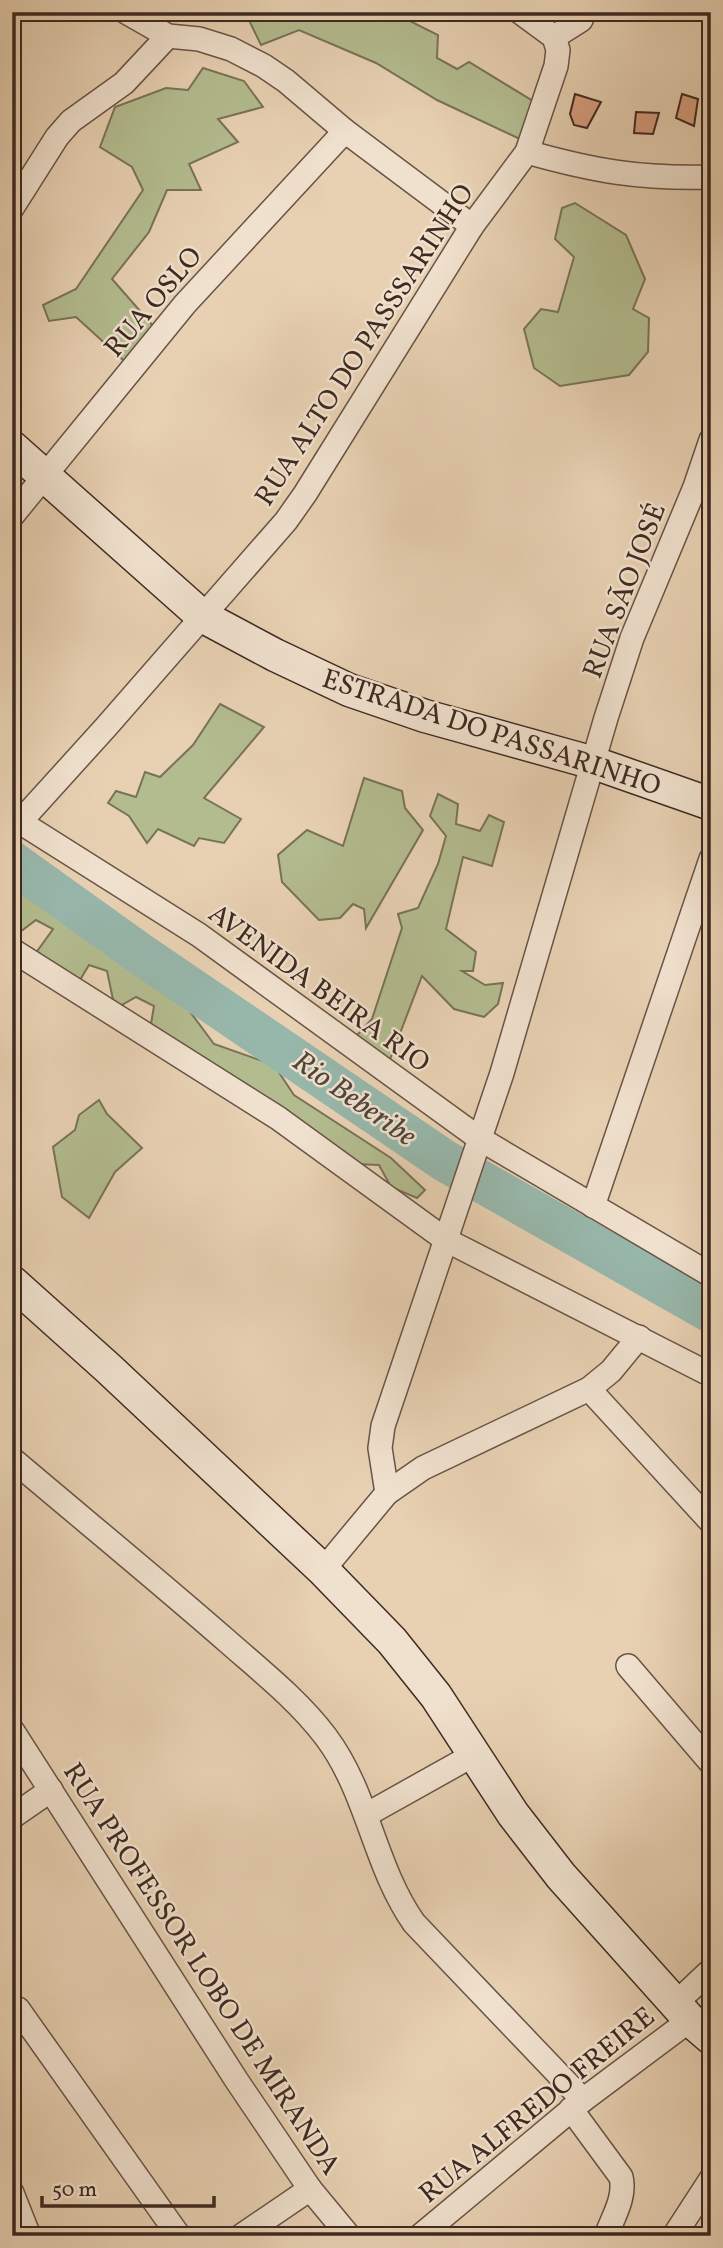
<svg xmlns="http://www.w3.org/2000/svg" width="723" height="2248" font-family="Vollkorn,serif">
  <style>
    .green { fill: #b3bc8f; stroke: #787358; stroke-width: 2 }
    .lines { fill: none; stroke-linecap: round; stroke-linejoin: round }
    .river { stroke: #97b7ab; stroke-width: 42 }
    .building { fill: #d89e7f; stroke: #3e2a21; stroke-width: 2 }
    .street-casing { stroke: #685446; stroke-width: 26 }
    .secondary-casing { stroke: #3e2a21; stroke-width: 35 }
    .street { stroke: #f0e1ce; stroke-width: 23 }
    .secondary { stroke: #f0e1ce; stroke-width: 32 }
    .labels { text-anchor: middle; stroke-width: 5; stroke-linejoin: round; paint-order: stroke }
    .street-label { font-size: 28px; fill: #3e2a21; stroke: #f0e1ce }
    .water-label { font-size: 30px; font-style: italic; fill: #50463d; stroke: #f0e1ce }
  </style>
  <rect width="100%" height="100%" fill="#e8d1b3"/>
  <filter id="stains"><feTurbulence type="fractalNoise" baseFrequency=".00286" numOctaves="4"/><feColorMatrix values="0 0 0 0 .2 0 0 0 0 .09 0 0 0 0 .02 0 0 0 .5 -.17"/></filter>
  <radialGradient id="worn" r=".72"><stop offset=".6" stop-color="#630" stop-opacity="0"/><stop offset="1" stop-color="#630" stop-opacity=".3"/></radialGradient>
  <g class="green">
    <polygon points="245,12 392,12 438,35 437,58 457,69 469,62 533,101 522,140 437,100 376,63 299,30 261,45"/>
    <polygon points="203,68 244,81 263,107 218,119 238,142 189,164 201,190 167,190 149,232 112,279 154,327 133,369 76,317 49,321 43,305 76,289 143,190 132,167 100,147 115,107 166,88 188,90"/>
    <polygon points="575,203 626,235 645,279 633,309 649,318 648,352 629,375 560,386 534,368 524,329 541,309 558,312 574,257 555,239 562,208"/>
    <polygon points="220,704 264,727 204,798 241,819 224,843 199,838 194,846 158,829 147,843 129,816 108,803 116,791 136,797 145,772 160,777 193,745"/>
    <polygon points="364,778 402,791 405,808 423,830 366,928 364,909 353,904 340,918 319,920 282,882 278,855 307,830 343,846"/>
    <polygon points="438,794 458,804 456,824 480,831 489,815 504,822 492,866 463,857 446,929 476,952 473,971 462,971 485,985 503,983 498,1004 484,1017 454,1009 422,976 389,1062 362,1043 357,1035 372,1019 402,928 398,914 418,908 438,864 446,836 430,816"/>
    <polygon points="12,875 75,924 182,1001 214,1044 274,1065 294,1095 391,1158 425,1190 417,1198 391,1187 379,1165 354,1164 150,1030 154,1006 136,997 115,1009 107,971 89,965 74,990 36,953 53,929 36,920 12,938"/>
    <polygon points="99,1100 107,1114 142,1148 115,1172 89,1218 62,1197 53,1147 75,1130 79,1115"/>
  </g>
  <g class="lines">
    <polyline class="river" points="12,862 139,953 445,1161 711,1312"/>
  </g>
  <g class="building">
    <polygon points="575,94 601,102 587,128 574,125 570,114"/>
    <polygon points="682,94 698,99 694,126 676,118"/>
    <polygon points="636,112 659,113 653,134 634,133"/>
  </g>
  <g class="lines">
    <g class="street-casing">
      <g id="street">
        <polyline points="126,12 168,36 199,39 231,49 264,66 286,81 345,131 472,226"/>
        <polyline points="554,37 581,20 584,12"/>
        <path d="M527,152C594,171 640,179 711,177"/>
        <polyline points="12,208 57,137 71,121 124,83 168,36"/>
        <polyline points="12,516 185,304 345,131"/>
        <polyline points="12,817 199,935 480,1139 711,1275"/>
        <polyline points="19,823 106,727 286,521 305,494 472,226 527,152 556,66 558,50 554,37 520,12"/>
        <polyline points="12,950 278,1118 446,1240 711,1375"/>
        <polyline points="593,1206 711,859"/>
        <polyline points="589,1389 711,1522"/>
        <path d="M12,1459C84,1520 156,1579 227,1641C261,1671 298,1700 326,1737C368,1793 374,1866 414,1923L583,2100"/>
        <polyline points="387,1493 380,1448 383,1426 502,1073 606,718 632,638 695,487 711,440"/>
        <polyline points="323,1570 387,1493 423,1468 589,1389 611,1371 639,1337"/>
        <polyline points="628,1666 711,1763"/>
        <polyline points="12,1730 237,2081 310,2189 349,2236"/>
        <polyline points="366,1815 475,1754"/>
        <polyline points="12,1817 51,1790"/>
        <polyline points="676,2003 711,1970"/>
        <polyline points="18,2009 179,2236"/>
        <path d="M571,2109L621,2177C626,2197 613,2217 606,2236"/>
        <polyline points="12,2193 29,2236"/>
        <polyline points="241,2236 310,2189"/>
        <polyline points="420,2236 583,2100 690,2020"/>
        <polyline points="674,2236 711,2179"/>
      </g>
    </g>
    <g class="secondary-casing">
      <g id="secondary">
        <polyline points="12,447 202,616 275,655 349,690 425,716 594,763 711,804"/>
        <polyline points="12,1282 108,1368 323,1570 392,1641 436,1696 513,1814 561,1876 690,2020 711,2038"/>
      </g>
    </g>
    <use href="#street" class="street"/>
    <use href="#secondary" class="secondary"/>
  </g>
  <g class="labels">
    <g class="street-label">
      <text transform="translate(152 301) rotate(-50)" y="10">RUA OSLO</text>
      <text transform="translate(363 344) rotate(-57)" y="10">RUA ALTO DO PASSSARINHO</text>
      <text transform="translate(623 590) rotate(-69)" y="10">RUA SÃO JOSÉ</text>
      <text transform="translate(492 731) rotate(18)" y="10">ESTRADA DO PASSARINHO</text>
      <text transform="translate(320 987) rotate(36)" y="10">AVENIDA BEIRA RIO</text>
      <text transform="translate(203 1968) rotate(57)" y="10">RUA PROFESSOR LOBO DE MIRANDA</text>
      <text transform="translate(536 2104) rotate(-39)" y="10">RUA ALFREDO FREIRE</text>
    </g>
    <g class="water-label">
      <text transform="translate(355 1098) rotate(35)" y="10">Rio Beberibe</text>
    </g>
  </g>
  <rect width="723" height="2248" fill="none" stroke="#e8d1b3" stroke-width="42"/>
  <rect x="14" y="14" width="695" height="2220" fill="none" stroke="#3e2a21" stroke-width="3.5"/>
  <rect x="21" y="21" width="681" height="2206" fill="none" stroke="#3e2a21" stroke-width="2"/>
  <path d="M42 2196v10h172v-10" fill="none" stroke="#3e2a21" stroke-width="3.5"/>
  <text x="52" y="2196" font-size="21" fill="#3e2a21" stroke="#f0e1ce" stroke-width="5" paint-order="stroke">50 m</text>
  <rect width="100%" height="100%" filter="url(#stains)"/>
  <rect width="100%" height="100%" fill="url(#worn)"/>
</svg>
